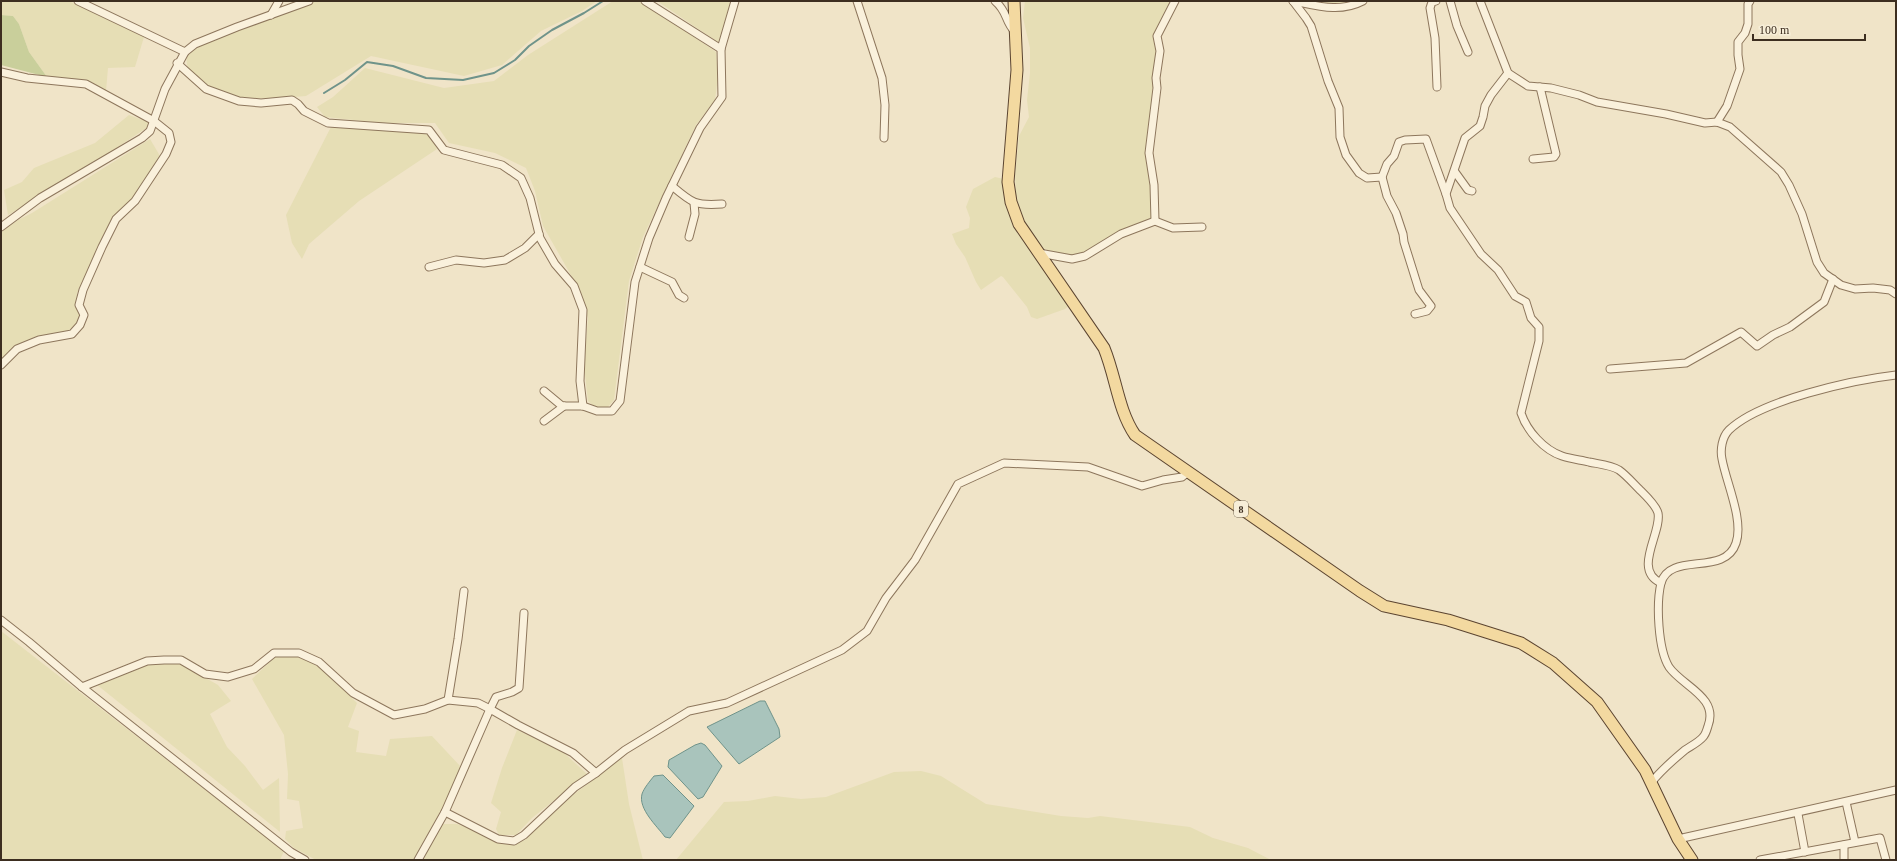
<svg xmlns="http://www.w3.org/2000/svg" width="1897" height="861" font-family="'Times New Roman',serif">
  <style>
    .farmland { fill: #e6deb5 }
    .green { fill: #c9cf9b }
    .water { fill: #a9c4bc; stroke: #6f938a }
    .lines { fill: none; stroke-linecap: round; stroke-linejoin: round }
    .stream { stroke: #6f938a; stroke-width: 2 }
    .minor-casing { stroke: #8d765c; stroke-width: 9 }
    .primary-casing { stroke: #5b4430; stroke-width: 13 }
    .minor { stroke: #faf1dc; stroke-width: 7 }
    .primary { stroke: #f3d9a0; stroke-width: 11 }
    .labels { text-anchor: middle; stroke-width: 4; stroke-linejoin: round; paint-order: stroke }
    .shield { fill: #f7eed8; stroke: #756857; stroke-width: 1 }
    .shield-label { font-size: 10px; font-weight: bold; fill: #3d2e20 }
  </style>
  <rect width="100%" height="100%" fill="#f0e4c8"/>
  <g class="farmland">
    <polygon points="1,1 69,1 144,37 135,67 108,68 106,91 47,77 29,52 19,24 13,16 1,15"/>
    <polygon points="315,1 597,1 582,11 541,31 502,65 464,76 371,56 306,96 269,99 239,97 206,85 191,73 187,65 186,52 218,37"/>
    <polygon points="613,1 642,1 716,52 718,77 715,100 696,125 643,237 629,281 614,400 606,409 597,409 588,401 584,366 588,318 576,284 543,226 535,191 526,168 495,153 449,143 435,123 382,123 325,117 317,107 333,97 365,68 444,88 494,81 528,55"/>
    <polygon points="657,1 731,1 722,45"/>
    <polygon points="1025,1 1172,1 1157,44 1156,89 1147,146 1152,186 1153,218 1081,256 1066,255 1040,248 1025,228 1016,199 1015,175 1019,136 1029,117 1027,100 1030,73 1030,48 1023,18"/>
    <polygon points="1309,1 1358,1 1328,5"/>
    <polygon points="129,115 146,121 151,125 77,174 8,215 4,190 22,182 34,168 95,143"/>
    <polygon points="332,125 428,131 437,149 359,201 309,244 302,259 292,243 286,215"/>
    <polygon points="150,139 160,156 135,198 114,216 77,293 76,306 80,317 76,325 68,331 38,338 12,348 1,360 1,232 18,220 32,213"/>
    <polygon points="995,177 1004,179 1011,218 1017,232 1040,265 1045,270 1069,306 1065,309 1037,319 1031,317 1027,307 1003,277 1001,276 981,290 976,282 965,257 956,244 952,234 969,228 970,218 966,207 973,189"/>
    <polygon points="1,631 284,851 280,860 1,860"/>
    <polygon points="276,656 302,657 324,670 357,703 348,727 359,731 356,752 386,756 390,739 432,736 461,767 448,797 414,860 316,860 294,848 285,839 286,831 303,828 299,801 287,799 288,774 284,735 252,679"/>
    <polygon points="176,661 218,685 231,701 210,714 227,747 245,766 263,790 279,778 280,832 96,684 140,665"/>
    <polygon points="517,730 563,752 587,774 532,818 516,835 499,835 496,829 501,812 491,803 502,768"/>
    <polygon points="622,758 629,804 643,860 421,860 441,824 457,824 484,834 495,842 512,844 525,840 557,807"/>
    <polygon points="921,771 941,776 986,804 1061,816 1088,818 1100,816 1190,827 1213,838 1248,848 1271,860 676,860 724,802 748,801 775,796 801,799 826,797 894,772"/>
  </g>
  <polygon class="green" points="1,15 13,16 19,24 29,52 47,77 1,65"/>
  <g class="water">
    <polygon points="760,701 765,701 779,729 780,737 739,764 707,727"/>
    <polygon points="701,743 705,745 722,766 703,797 698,799 668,767 669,760 695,745"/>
    <path d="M663,775L694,806L670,838L665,837C657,826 638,809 642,794C644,788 650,781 654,776Z"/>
  </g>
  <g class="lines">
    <polyline class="stream" points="324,93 345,80 367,62 393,66 426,78 463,80 494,73 515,60 529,46 552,30 584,13 603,1"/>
    <g class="minor-casing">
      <g id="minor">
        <polyline points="78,1 185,52"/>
        <polyline points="857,1 882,78 885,105 884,138"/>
        <path d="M995,1C1008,12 1004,20 1015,32"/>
        <polyline points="1293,1 1306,18 1311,26 1328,81 1339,108 1340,137 1346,155 1359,173 1367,178 1382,177 1387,196 1396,213 1403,234 1404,242 1419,290 1431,306 1427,311 1415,314"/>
        <path d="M1293,1C1318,6 1340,13 1363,1"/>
        <polyline points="1436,1 1432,2 1430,8 1435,38 1437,87"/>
        <polyline points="1450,1 1457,26 1468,52"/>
        <polyline points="1480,1 1508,73 1528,86 1551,88 1579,95 1597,102 1666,114 1705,123 1717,122 1730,127 1781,172 1789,185 1802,214 1817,262 1824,273 1841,285 1855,289 1873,288 1890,290 1896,294"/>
        <polyline points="271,15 279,1"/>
        <polyline points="721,49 735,1"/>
        <polyline points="177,63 206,89 239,101 261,103 292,100 298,104 304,111 328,123 429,130 444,150 502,165 521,178 530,198 540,238 555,264 574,286 583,310 580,381 583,406"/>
        <polyline points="1,72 27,78 86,84 154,121 169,133 171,142 166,154 135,201 116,219 102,247 83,290 79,305 84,315 80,325 72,334 39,340 17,349 1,365"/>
        <path d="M1508,73L1491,95L1485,106L1483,117L1480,126L1465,138L1446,194L1450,208L1481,254L1498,270L1515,296L1526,302L1531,318L1539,327V341L1521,413C1527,431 1544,450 1562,456C1571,459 1581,460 1589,462C1598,464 1611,465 1619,470C1626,475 1633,483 1639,489C1645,495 1656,505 1658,513C1662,533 1632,570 1661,583"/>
        <polyline points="1717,122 1727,106 1740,69 1738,55 1738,42 1745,33 1748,24 1748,4 1750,1"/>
        <polyline points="1533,159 1554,157 1556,154 1540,87"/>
        <polyline points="1455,172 1468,190 1472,191"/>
        <polyline points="1382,177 1387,164 1394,156 1399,142 1405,140 1426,139 1446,194"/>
        <path d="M672,186C692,203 695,206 722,204"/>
        <polyline points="1155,221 1154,185 1149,153 1157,88 1156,78 1160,51 1157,36 1175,1"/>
        <polyline points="1,227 40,198 142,138 150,131 165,89 185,52 195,44 237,27 309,1"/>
        <polyline points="689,237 695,214 694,203"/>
        <polyline points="1039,253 1072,259 1085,256 1121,234 1155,221 1173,228 1202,227"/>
        <polyline points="429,267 456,260 484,263 505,260 525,248 539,234"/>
        <polyline points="640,267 672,282 679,295 684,298"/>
        <polyline points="1610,369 1686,363 1741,332 1757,346 1773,335 1790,327 1824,302 1833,279"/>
        <polyline points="544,391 562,406 583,406 597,411 612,411 620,401 635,282 649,238 666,198 700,128 722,97 721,49 645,1"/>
        <polyline points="544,421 564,406"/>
        <polyline points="1,620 29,642 82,687 291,852 305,860"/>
        <polyline points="82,687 147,661 164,660 181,660 205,674 228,677 254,669 274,653 299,653 319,662 353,693 394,715 425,709 448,700 458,639 464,591"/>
        <polyline points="448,700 478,703 490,709 496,697 512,692 519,688 524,613"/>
        <path d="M1651,783C1661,770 1673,760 1685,750C1691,746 1699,742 1703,737C1706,734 1707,729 1708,726C1719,697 1682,686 1669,667C1658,649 1656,604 1661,583C1670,551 1725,577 1736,543C1744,520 1726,482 1722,459C1720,450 1722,437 1729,430C1760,400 1853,380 1896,375"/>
        <polyline points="1846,802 1855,842"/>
        <polyline points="445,812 498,839 514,841 524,835 575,787 596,773 625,750 689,711 727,703 842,650 867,631 886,598 915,560 958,484 1004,463 1088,467 1142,486 1163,480 1182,477 1188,472"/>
        <polyline points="1798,814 1805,852"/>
        <polyline points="1678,839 1896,790"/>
        <polyline points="418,860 445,812 490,709 518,725 573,753 596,773"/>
        <polyline points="1760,860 1880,838 1886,860"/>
        <polyline points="1844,860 1844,845"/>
      </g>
    </g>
    <g class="primary-casing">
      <path id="primary" d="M1014,1L1017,70L1008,182L1011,202L1019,224L1104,348C1116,377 1118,410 1135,435L1360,591L1384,606L1448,620L1521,643L1553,663L1597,702L1645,770L1678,839L1692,860"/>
    </g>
    <use href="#minor" class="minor"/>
    <use href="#primary" class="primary"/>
  </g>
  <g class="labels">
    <rect class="shield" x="1234" y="501" width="14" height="16" rx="3"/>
    <g class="shield-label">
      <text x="1241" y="513">8</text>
    </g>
  </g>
  <rect width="1897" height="861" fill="none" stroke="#3d2e20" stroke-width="4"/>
  <path d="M1753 34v6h112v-6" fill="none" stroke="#3d2e20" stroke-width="2"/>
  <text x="1759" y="34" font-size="12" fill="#3d2e20" stroke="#f7eed8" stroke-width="3" paint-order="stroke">100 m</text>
</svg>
